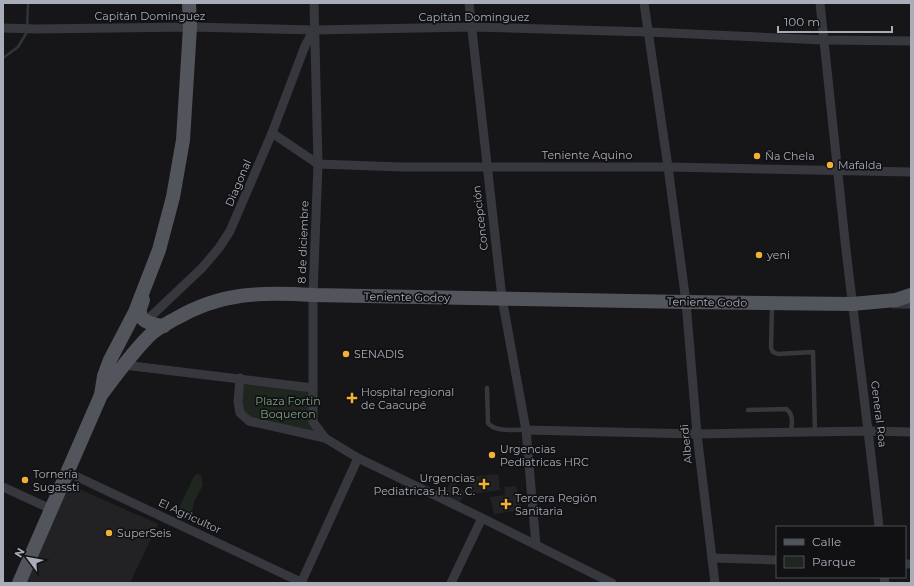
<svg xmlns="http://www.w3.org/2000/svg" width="914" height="586" font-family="Montserrat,sans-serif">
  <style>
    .built { fill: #222225 }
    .green { fill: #1e261f }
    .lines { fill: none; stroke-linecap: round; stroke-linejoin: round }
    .stream { stroke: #2c353c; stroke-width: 2.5 }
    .service { stroke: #37383d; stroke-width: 4.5 }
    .minor { stroke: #37383d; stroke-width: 9 }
    .primary { stroke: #53555c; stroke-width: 14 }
    .poi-dot { fill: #f2b134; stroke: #111113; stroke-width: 1.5 }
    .labels { text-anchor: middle; stroke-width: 3.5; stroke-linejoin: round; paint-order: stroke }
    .street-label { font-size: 11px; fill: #a8adb8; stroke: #111113 }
    .poi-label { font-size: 11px; fill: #a8adb8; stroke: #111113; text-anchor: start }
    .park-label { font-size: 11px; fill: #7fa381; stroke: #111113 }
  </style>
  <rect width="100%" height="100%" fill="#161618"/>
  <g class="built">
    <polygon points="498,474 500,490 470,494 468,477"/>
    <polygon points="451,480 465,492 458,506 445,496"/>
    <polygon points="68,484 158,524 130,583 23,583"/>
    <polygon points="516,486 522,510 494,514 490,497 505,495 504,487"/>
  </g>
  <g class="green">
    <polygon points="240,378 313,388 313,422 325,438 249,421 240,413"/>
    <polygon points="197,474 201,475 203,485 194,502 192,513 188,519 184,518 177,512 178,510 194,476"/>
  </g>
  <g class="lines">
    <polyline class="stream" points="3,58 18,47 27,32 28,3"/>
    <g class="service">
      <polyline points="772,305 771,348 773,352 778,354 813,352 815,432"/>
      <path d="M487,388L488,423C496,433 514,429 526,430"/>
      <path d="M748,410L786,409C794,414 792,424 791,432"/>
    </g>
    <g class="minor">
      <polyline points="314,3 318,164 313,295 313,422 325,438 358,458 482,518 612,583"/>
      <polyline points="469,3 502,298 526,430 536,545"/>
      <polyline points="644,3 668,167 686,302 697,434 715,583"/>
      <path d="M820,3C829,82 836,162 845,241C856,336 869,432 879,527"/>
      <polyline points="3,28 37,29 190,27 314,30 472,27 648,32 824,40 911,41"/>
      <polyline points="272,133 318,164 402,167 668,167 911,172"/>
      <polyline points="894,304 911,304"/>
      <polyline points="146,321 202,268 219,248 230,231 272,133 305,46 313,31"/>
      <polyline points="124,365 313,388"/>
      <polyline points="240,378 238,402 240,413 249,421 325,438"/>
      <polyline points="526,430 697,434 869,431 911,432"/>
      <polyline points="67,472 303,583"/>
      <polyline points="3,487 51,509"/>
      <polyline points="712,558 777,560"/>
      <polyline points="905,564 911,564"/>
      <polyline points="884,577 885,583"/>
      <polyline points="301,583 358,458"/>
      <polyline points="451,583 482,518"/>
    </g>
    <g class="primary">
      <path d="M143,300C142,303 140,307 140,310C138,322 155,325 164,326"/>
      <path d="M101,395C116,375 131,354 149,336C156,329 166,324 175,319C221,292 261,292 313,295L686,302L852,304L896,300L911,295"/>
      <polyline points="19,583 101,395 104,376 110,360 135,312 159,250 173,197 183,140 190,27 189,3"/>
    </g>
  </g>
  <g class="poi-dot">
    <circle cx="757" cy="156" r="4"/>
    <circle cx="830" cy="165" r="4"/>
    <circle cx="759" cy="255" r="4"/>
    <circle cx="346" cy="354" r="4"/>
    <path d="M350 392h4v4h4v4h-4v4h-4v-4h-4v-4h4z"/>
    <circle cx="492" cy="455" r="4"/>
    <circle cx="25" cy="480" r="4"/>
    <path d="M482 478h4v4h4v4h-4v4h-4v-4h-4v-4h4z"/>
    <path d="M504 498h4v4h4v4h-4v4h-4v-4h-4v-4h4z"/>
    <circle cx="109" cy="533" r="4"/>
  </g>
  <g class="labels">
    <g class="street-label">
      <text x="150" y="20">Capitán Dominguez</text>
      <text x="474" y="21">Capitán Dominguez</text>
      <text x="587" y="159">Teniente Aquino</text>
      <text transform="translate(238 183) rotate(-67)" y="4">Diagonal</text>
      <text transform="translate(480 218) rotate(-97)" y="4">Concepción</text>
      <text transform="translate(303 242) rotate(-88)" y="4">8 de diciembre</text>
      <text transform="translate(407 297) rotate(1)" y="4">Teniente Godoy</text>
      <text transform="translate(707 302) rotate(1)" y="4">Teniente Godo</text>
      <text transform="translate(879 414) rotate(83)" y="4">General Roa</text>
      <text transform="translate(686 444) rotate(-96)" y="4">Alberdi</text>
      <text transform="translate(190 516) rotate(25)" y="4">El Agricultor</text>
    </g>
    <g class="poi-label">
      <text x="765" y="160">Ña Chela</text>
      <text x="838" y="169">Mafalda</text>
      <text x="767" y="259">yeni</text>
      <text x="354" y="358">SENADIS</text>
      <text x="361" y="396">Hospital regional<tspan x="361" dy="13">de Caacupé</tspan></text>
      <text x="500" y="453">Urgencias<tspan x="500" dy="13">Pediatricas HRC</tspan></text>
      <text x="33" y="478">Tornería<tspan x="33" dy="13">Sugassti</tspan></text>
      <text x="475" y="482" text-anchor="end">Urgencias<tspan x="475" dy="13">Pediatricas H. R. C.</tspan></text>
      <text x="515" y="502">Tercera Región<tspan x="515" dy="13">Sanitaria</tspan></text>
      <text x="117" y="537">SuperSeis</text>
    </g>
    <g class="park-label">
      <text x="288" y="405">Plaza Fortin<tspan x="288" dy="13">Boqueron</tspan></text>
    </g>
  </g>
  <rect width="914" height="586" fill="none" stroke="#a8adb8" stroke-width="8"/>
  <rect x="776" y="526" width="130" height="52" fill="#111113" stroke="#4d4f55"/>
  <rect x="784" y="539" width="20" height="6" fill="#53555c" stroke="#4d4f55"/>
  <text x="812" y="546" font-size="12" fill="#a8adb8">Calle</text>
  <rect x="784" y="556" width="20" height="12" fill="#1e261f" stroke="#4d4f55"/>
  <text x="812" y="566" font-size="12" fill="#a8adb8">Parque</text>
  <g transform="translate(28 558) rotate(302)" stroke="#111113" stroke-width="3" paint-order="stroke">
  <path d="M0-3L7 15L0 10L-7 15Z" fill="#a8adb8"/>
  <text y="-6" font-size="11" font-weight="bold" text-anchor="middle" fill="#a8adb8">N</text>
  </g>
  <path d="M778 26v6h114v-6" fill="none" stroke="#a8adb8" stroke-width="2"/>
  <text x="784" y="26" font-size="12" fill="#a8adb8" stroke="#111113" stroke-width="3" paint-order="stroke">100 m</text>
</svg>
